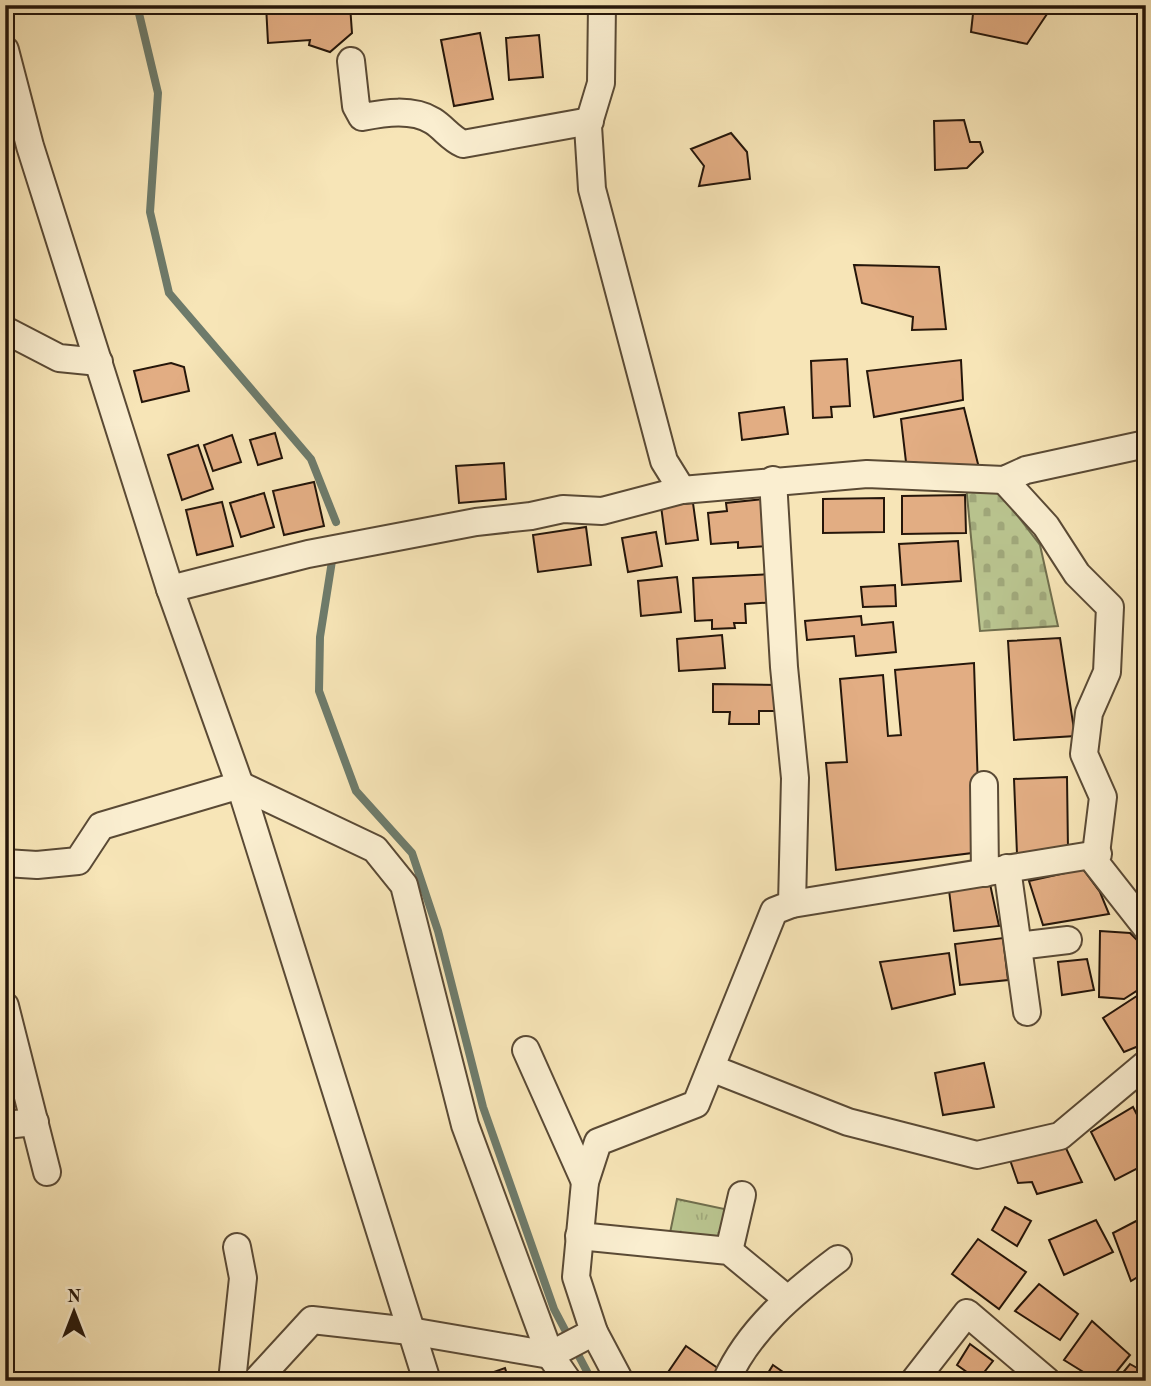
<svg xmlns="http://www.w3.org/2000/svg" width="1151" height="1386" font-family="'Old Standard TT',serif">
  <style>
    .grass { fill: url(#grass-tufts); stroke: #706e4d; stroke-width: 2 }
    .cemetery { fill: url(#cemetery-stones); stroke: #706e4d; stroke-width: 2 }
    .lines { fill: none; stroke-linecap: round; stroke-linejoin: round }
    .stream { stroke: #6e7b6b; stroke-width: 8 }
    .building { fill: #e2ad83; stroke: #25160a; stroke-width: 2 }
    .minor-casing { stroke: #5a4a35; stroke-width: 30 }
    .minor { stroke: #faeed0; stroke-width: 26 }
  </style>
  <defs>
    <pattern id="grass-tufts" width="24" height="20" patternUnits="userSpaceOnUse" patternTransform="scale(1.75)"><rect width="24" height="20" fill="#bac590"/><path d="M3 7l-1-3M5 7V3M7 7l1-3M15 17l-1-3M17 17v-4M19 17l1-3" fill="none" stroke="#a0a87b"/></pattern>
    <pattern id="cemetery-stones" width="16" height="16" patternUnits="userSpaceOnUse" patternTransform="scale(1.75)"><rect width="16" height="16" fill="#bac590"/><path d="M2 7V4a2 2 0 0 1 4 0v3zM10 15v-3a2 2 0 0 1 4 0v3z" fill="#a0a87b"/></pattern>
  </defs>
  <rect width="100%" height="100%" fill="#f7e5b7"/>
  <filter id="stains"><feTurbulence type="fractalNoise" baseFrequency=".00286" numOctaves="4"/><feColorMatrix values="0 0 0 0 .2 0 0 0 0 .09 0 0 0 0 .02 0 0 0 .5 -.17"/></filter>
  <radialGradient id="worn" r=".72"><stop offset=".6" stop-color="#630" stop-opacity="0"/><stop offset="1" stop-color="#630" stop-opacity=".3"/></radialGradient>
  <polygon class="grass" points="677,1199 729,1210 722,1244 670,1233"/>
  <polygon class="cemetery" points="966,485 1001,494 1040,545 1058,626 980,631"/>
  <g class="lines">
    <g class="stream">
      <polyline points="137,5 158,93 150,212 169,293 311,459 336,522"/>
      <polyline points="332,561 320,637 319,691 356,791 412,853 438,931 483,1107 554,1309 592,1381"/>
    </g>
  </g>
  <g class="building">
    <polygon points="266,5 350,5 352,33 330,52 309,45 310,40 268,43"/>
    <polygon points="974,5 1053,5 1027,44 971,32"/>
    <polygon points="480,33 493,99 454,106 441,40"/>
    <polygon points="539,35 543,77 509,80 506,38"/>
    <polygon points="964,120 970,142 980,142 983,152 967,168 935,170 934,121"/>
    <polygon points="731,133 747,152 750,179 699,186 704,166 691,149"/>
    <polygon points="854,265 939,267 946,329 912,330 913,317 862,303"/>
    <polygon points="847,359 850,406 831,407 832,417 813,418 811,361"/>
    <polygon points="961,360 963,400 874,417 867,371"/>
    <polygon points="171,363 184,367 189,391 142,402 134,371"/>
    <polygon points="784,407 788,434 742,440 739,413"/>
    <polygon points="964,408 979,468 906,462 901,419"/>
    <polygon points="275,433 282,458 258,465 250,440"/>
    <polygon points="232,435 241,462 213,471 204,445"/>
    <polygon points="198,445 213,489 182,500 168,455"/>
    <polygon points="504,463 506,499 459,503 456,466"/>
    <polygon points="314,482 324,526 284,535 273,491"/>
    <polygon points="264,493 274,527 241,537 230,503"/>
    <polygon points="965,495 966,533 902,534 902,496"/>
    <polygon points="884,498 884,532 823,533 823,499"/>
    <polygon points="764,499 768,546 738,548 738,542 711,544 708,513 727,511 726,503"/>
    <polygon points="222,502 233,546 197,555 186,510"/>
    <polygon points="693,503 698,540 666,544 661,506"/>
    <polygon points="586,527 591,565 538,572 533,535"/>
    <polygon points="656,532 662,566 628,572 622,538"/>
    <polygon points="958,541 961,581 902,585 899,544"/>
    <polygon points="774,574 776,602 745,604 746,623 734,623 735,628 712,629 712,620 695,621 693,578"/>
    <polygon points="677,577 681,612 641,616 638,581"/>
    <polygon points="895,585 896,606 863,607 861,587"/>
    <polygon points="861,616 862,625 893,622 896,652 856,656 854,636 807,640 805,621"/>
    <polygon points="722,635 725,668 679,671 677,639"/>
    <polygon points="1060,638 1075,736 1014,740 1008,641"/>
    <polygon points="974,663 980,852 836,870 826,763 847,762 840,679 883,675 888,736 901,735 895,670"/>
    <polygon points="713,684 779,685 779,711 759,711 759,724 729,724 730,712 713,712"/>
    <polygon points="1067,777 1068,850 1017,854 1014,779"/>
    <polygon points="1083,869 1100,892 1109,914 1043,925 1029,881"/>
    <polygon points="990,884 999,926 954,931 949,890"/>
    <polygon points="1100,931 1130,933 1146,949 1146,970 1141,988 1124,999 1099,997"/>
    <polygon points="1003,938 1008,980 960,985 955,944"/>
    <polygon points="949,953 955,994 892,1009 880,962"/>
    <polygon points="1087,959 1094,990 1062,995 1058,962"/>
    <polygon points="1146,990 1146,1043 1124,1052 1103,1018"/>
    <polygon points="984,1063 994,1107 943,1115 935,1073"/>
    <polygon points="1133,1107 1146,1132 1146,1164 1115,1180 1091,1132"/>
    <polygon points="1064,1144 1082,1182 1037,1194 1032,1182 1018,1183 1010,1160"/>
    <polygon points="1005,1207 1031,1221 1017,1246 992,1230"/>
    <polygon points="1142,1218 1146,1227 1146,1272 1131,1281 1113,1233"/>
    <polygon points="1096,1220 1113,1252 1064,1275 1049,1240"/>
    <polygon points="978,1239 1026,1272 999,1309 952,1274"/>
    <polygon points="1039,1284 1078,1314 1060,1340 1015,1311"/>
    <polygon points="1092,1321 1130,1355 1109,1381 1098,1381 1064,1360"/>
    <polygon points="970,1344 993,1361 978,1380 957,1365"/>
    <polygon points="686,1346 722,1371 716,1381 662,1381"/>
    <polygon points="1130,1364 1146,1373 1146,1381 1116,1381"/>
    <polygon points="773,1365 796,1381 763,1381"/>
    <polygon points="505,1368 509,1381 491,1381 488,1374"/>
    <polygon points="62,1374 63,1381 21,1381"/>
  </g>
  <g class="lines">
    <g class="minor-casing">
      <g id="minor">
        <polyline points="602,5 601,83 588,126 592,189 664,461 682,490"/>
        <polyline points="5,50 30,146 170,589 240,785 427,1381"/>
        <path d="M351,61L356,106L362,117C384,113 412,108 433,121C444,128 450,138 463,144L590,121"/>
        <polyline points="5,330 59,358 99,362"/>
        <polyline points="1004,480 1046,526 1077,574 1110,607 1107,672 1089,713 1084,754 1103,797 1095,862 1146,927"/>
        <polyline points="170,589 308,554 476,522 531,516 563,509 602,511 682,490 867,474 1004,480 1026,470 1146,444"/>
        <polyline points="984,785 985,873"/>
        <polyline points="5,863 37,865 78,861 101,826 240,785 375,849 404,885 465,1125 550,1355 568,1381"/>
        <polyline points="1007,868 1027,1012"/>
        <polyline points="792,904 1098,854"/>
        <polyline points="1018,946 1068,940"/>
        <polyline points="5,1006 47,1172"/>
        <polyline points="526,1050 585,1182"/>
        <polyline points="711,1068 848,1122 977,1155 1060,1136 1146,1064"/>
        <polyline points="5,1125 35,1122"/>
        <polyline points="579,1236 729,1251 786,1298"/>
        <polyline points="729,1251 742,1195"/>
        <polyline points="594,1332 620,1381"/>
        <polyline points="232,1381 243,1278 237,1247"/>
        <polyline points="256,1381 312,1320 410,1331 550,1355 594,1332 576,1277 585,1182 598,1142 696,1104 774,911 792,904 795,778 784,667 773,480"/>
        <path d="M726,1381C749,1329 794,1292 838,1259"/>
        <polyline points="914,1381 967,1313 1047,1381"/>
      </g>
    </g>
    <use href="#minor" class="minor"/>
  </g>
  <rect width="1151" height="1386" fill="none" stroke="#f7e5b7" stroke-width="28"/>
  <rect x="7" y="7" width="1137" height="1372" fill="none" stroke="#25160a" stroke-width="3.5"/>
  <rect x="14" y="14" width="1123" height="1358" fill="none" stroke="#25160a" stroke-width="2"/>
  <g transform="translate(74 1312)" stroke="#faeed0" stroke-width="5" paint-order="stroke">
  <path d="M0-5L12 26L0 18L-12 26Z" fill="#25160a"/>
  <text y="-10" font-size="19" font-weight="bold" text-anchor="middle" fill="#25160a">N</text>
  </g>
  <rect width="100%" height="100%" filter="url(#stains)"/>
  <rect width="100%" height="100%" fill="url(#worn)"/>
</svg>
